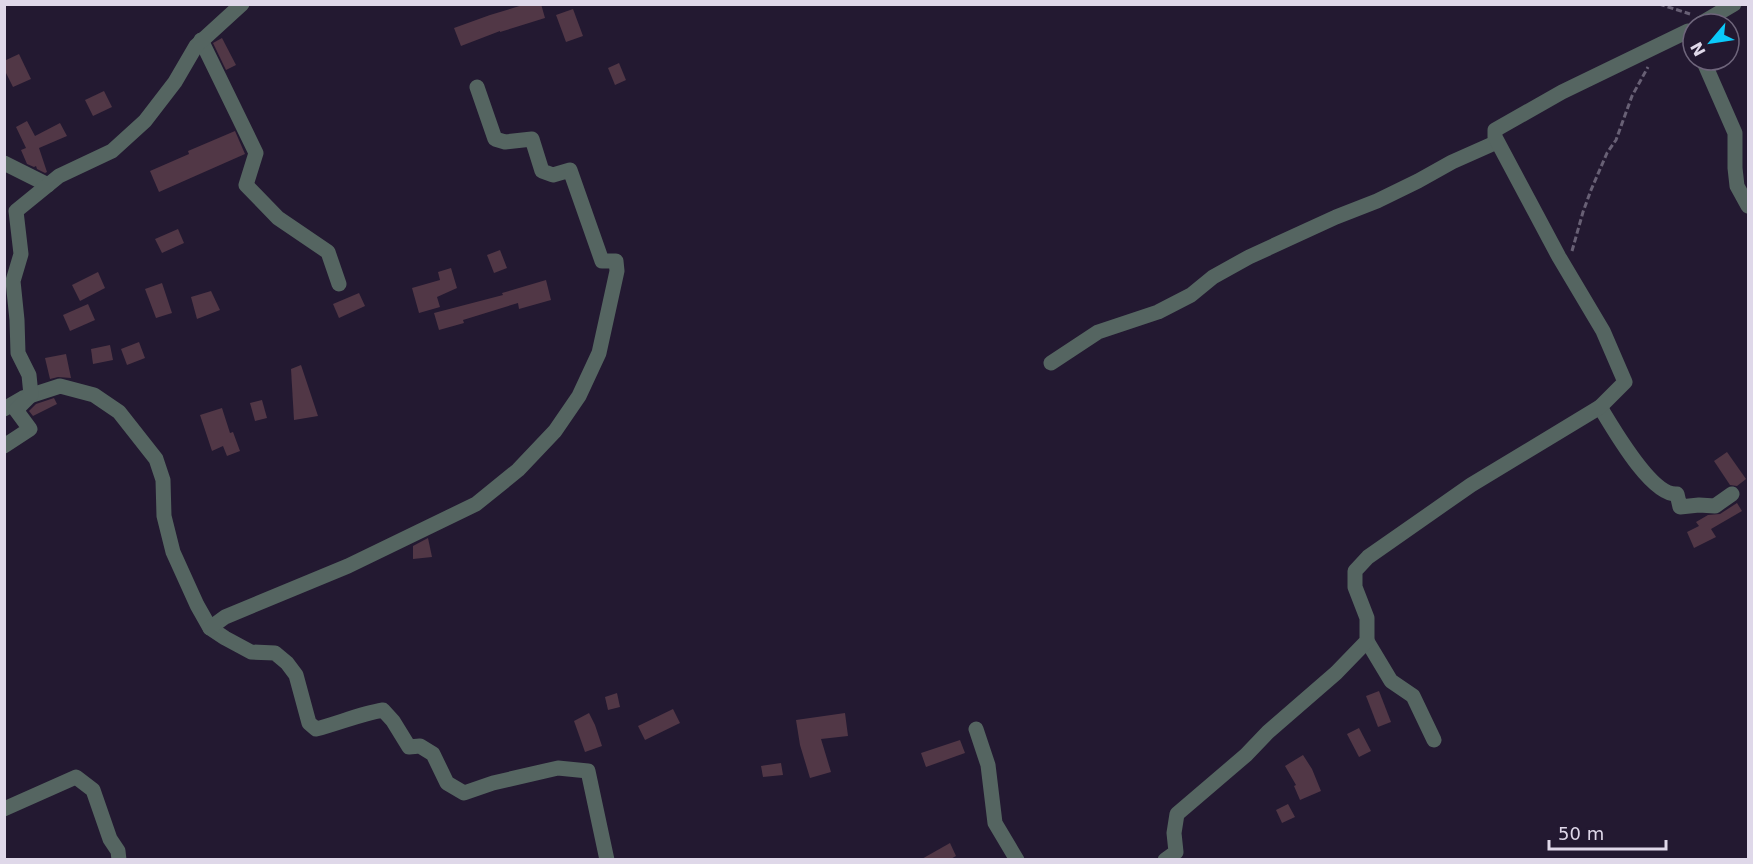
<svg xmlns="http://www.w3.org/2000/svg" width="1753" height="864" font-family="'DejaVu Sans',sans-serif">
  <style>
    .building { fill: #513746 }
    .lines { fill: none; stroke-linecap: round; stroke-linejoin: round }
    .path { stroke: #686075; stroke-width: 3; stroke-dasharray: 6 3; stroke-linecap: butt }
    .minor { stroke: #556561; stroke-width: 15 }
  </style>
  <rect width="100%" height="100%" fill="#231931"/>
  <g class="building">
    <polygon points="526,4 541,4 545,18 500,32 500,31 461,46 454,28 490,15"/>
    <polygon points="573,9 583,36 566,42 556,15"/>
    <polygon points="222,38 236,65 226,70 213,43"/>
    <polygon points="19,54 31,79 13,87 4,69 4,61"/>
    <polygon points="619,63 626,80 615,85 608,68"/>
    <polygon points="104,91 112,107 93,116 85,100"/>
    <polygon points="27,121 35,136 60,123 67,136 39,148 47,172 45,173 37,169 36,166 34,167 27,164 21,150 26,148 16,127"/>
    <polygon points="235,131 245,154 159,192 150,171 189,154 188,151"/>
    <polygon points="178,229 184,243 162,253 155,239"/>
    <polygon points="500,250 507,268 494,273 487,255"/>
    <polygon points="451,268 457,288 437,297 440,307 419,313 412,288 440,280 438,272"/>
    <polygon points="98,272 105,288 80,301 72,285"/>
    <polygon points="546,280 551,300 519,309 518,303 463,320 464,323 439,330 434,313 503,295 502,293"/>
    <polygon points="162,283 172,313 156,318 145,289"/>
    <polygon points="211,291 220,310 197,319 191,297"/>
    <polygon points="359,293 365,306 339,318 333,304"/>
    <polygon points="88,304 95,320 70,331 63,315"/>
    <polygon points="139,342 145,358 127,365 121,349"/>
    <polygon points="110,345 113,360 93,364 91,349"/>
    <polygon points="66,354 71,378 58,377 50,379 45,358"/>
    <polygon points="301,365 318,416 294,420 291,369"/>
    <polygon points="54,398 57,404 33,416 29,411 36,404"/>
    <polygon points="262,400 267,418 255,421 250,403"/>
    <polygon points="222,408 230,433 233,432 240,451 227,456 223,446 212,451 200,415"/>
    <polygon points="1727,452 1746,479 1737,486 1730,485 1714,461"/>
    <polygon points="1737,503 1742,511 1711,529 1716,537 1694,548 1687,532 1699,526 1696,522 1708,515 1720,514"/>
    <polygon points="428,538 432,557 413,559 413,546"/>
    <polygon points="1379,691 1391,722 1378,727 1366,696"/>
    <polygon points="617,693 620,707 608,710 605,697"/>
    <polygon points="673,709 680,723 645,740 638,726"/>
    <polygon points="589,713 595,725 602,746 585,752 574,721"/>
    <polygon points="845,713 848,736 821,739 831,772 810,778 800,745 796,720"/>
    <polygon points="1359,728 1371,751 1359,757 1347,734"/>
    <polygon points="960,740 965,753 926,767 921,753"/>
    <polygon points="1303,755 1312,769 1321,791 1300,800 1294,786 1296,785 1285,766"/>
    <polygon points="781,763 783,775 763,777 761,766"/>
    <polygon points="1288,804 1295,817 1282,823 1276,810"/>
    <polygon points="950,843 956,856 949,860 920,860"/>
  </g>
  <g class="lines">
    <g class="path">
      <polyline points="1659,4 1690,14"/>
      <polyline points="1572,251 1583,212 1591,190 1607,153 1616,140 1632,96 1648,67"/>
    </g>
    <g class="minor">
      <polyline points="1700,24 1734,4"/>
      <polyline points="201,40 256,153 246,185 278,218 328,252 339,284"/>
      <polyline points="1703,60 1735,133 1735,168 1737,186 1748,206"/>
      <polyline points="4,163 48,185"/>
      <polyline points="1051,363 1098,332 1158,312 1191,295 1213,277 1249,257 1336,217 1377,201 1418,181 1452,162 1497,142"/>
      <path d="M1600,407C1613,428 1651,496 1677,494L1680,507L1699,505L1715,506L1732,494"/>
      <path d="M4,409L23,398L60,386L94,395L119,412L156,459L163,480L164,516L173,552L197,605L210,628L225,638L251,652L275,653L287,663L296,675L309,723L316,729C339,723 360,714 383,710L393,721L409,747L420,746L433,754L447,783L464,793L493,783L558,768L588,771L607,860"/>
      <polyline points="4,446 30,429 16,410 31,395 29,375 18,353 17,320 13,281 21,254 16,211 59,176 112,151 145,121 175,82 196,46 242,4"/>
      <polyline points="210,628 225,617 348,566 476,504 518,470 555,431 579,396 599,353 617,271 616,261 602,261 570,170 553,175 542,171 532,139 505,142 495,139 477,87"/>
      <polyline points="1367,641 1391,681 1413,696 1434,740"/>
      <polyline points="976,729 988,765 995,823 1017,860"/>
      <polyline points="4,809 76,777 93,790 110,839 118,851 119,860"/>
      <polyline points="1165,860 1176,852 1174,833 1177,814 1246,755 1268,732 1336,673 1367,641 1367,618 1355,587 1355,571 1368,557 1471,485 1600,407 1625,382 1603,331 1559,257 1495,137 1495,130 1562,92 1688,31"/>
    </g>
  </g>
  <rect width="1753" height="864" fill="none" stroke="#dfd8e9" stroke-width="12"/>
  <g transform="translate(1711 42) rotate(241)"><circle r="28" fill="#231931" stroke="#6e657b" stroke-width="1.5"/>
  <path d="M0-4.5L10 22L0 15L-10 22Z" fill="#0acafa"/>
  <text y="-9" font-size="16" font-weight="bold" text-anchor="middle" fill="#dfd8e9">N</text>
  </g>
  <path d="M1549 840v9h117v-9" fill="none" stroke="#dfd8e9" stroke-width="3"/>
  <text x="1558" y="840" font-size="18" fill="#dfd8e9" stroke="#231931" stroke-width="4.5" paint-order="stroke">50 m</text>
</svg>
